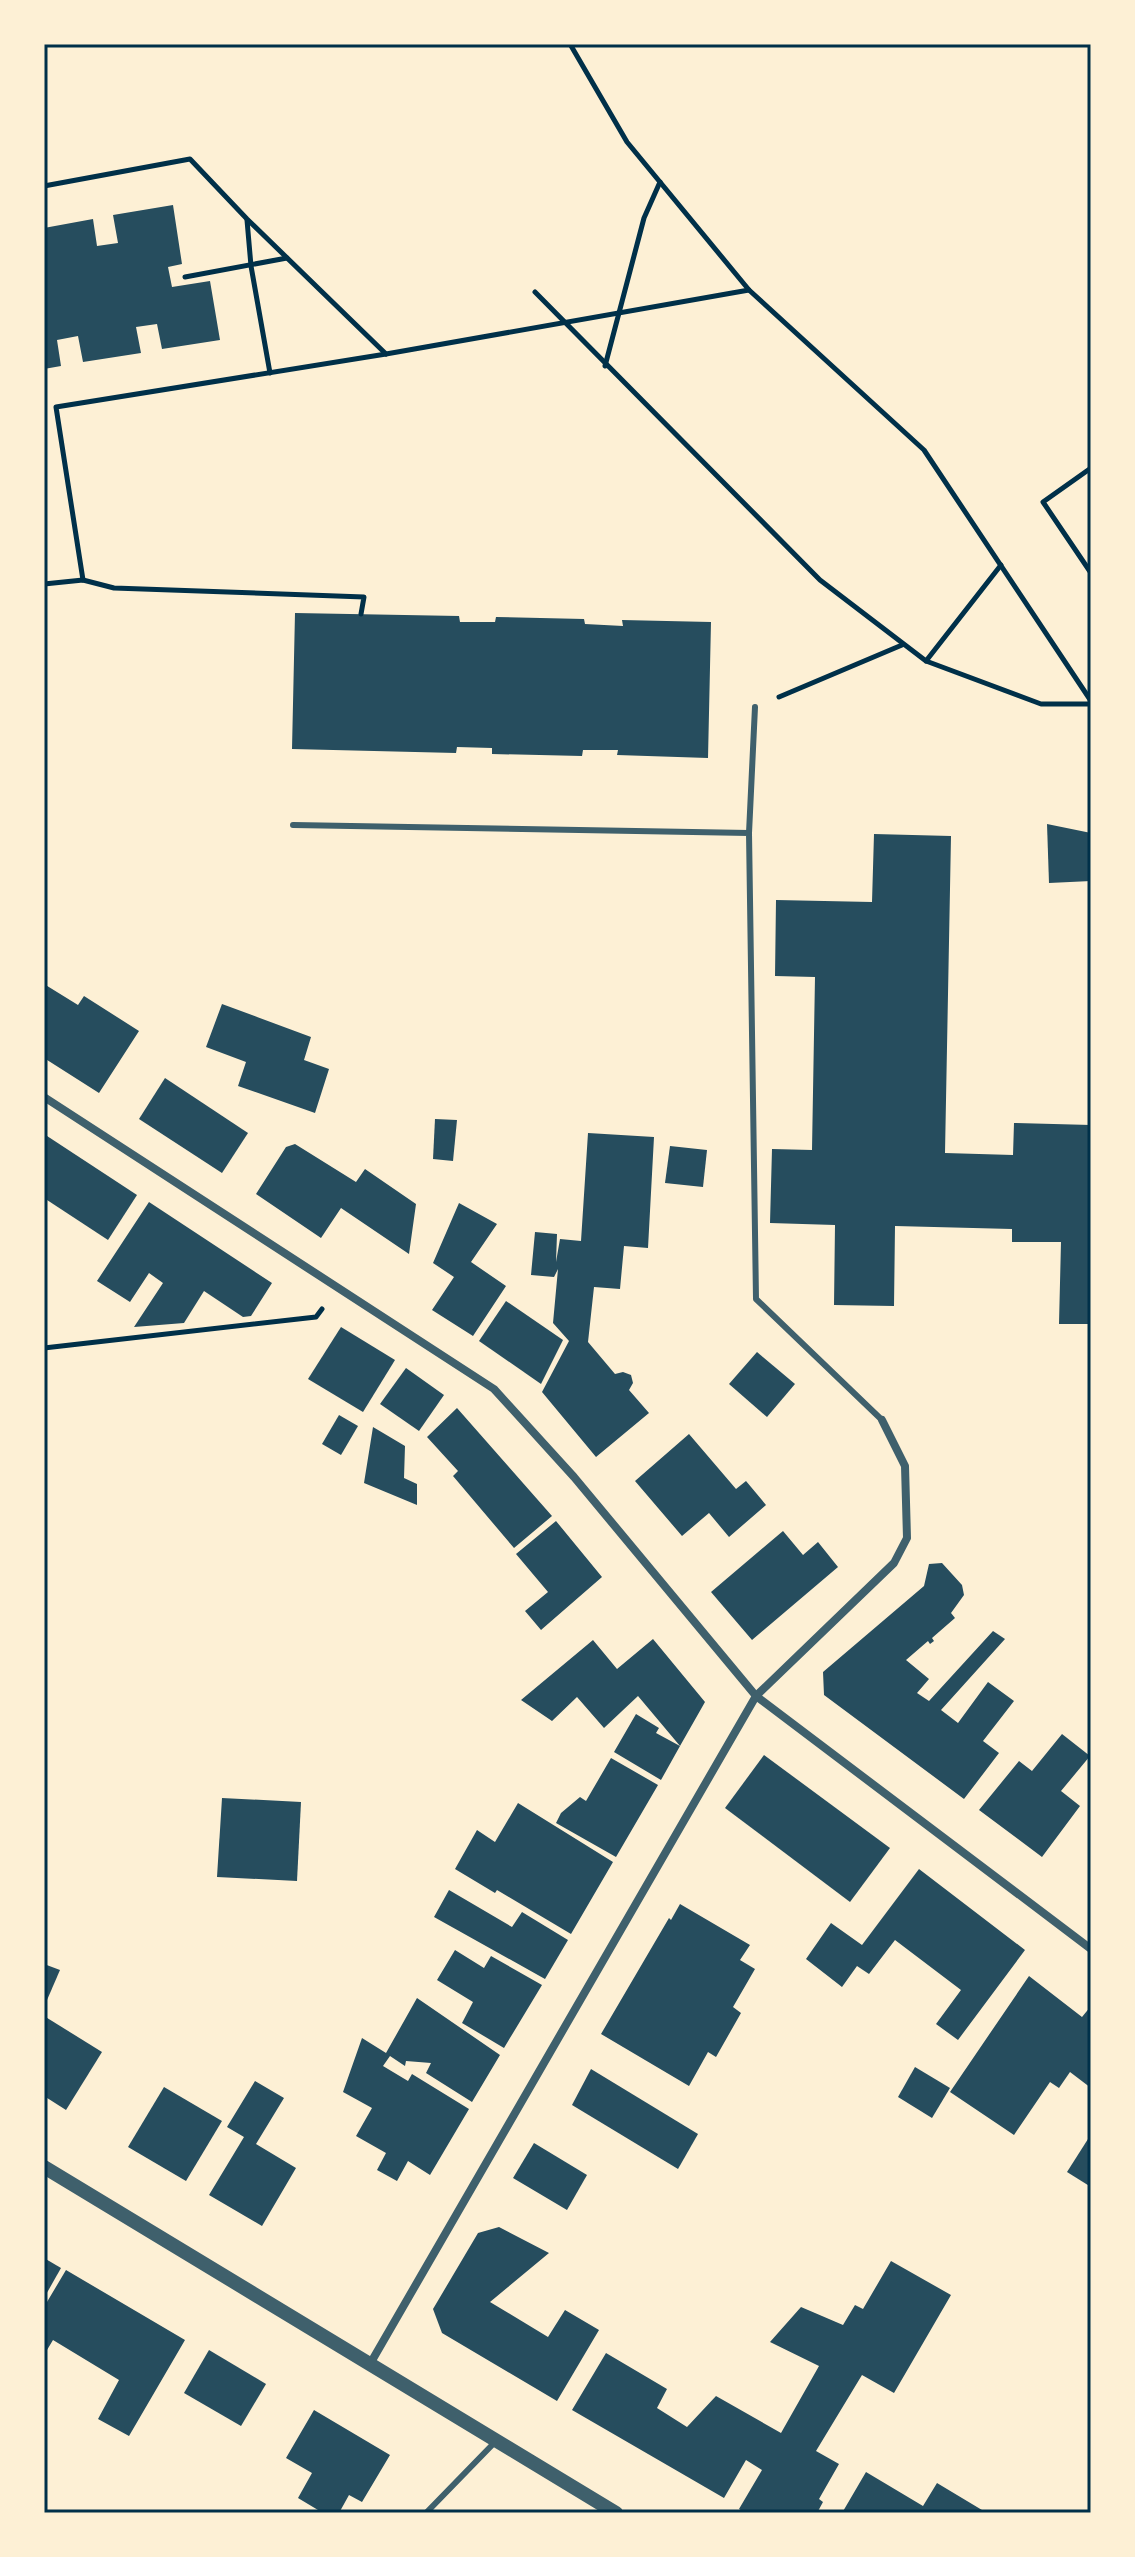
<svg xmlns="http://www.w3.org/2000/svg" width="1135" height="2557" font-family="Montserrat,sans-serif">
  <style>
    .building { fill: #264d5e }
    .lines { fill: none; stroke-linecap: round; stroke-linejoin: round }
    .path { stroke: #003049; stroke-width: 5 }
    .service { stroke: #3f606c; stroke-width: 6 }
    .minor { stroke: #3f606c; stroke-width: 8 }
    .tertiary { stroke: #3f606c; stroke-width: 14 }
    .neatline { fill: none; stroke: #003049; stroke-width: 3 }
  </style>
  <rect width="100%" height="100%" fill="#fdf0d5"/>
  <g class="building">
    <polygon points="173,205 182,264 168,267 172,287 210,281 220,340 162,349 157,324 136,327 141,353 83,362 78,336 57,340 61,366 44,369 44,228 93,219 97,246 118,243 113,215"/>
    <polygon points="295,613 459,616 460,622 495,622 496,617 584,619 585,624 623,626 622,620 711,622 708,758 617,755 618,750 583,750 582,756 492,754 492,748 457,747 456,753 292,749"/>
    <polygon points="1047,824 1091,833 1091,881 1049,883"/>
    <polygon points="874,834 951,836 945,1153 1013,1155 1014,1123 1091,1125 1091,1324 1059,1324 1061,1242 1012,1242 1012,1229 895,1226 894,1306 834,1305 835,1225 770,1223 772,1149 812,1150 815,977 775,976 776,900 872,902"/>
    <polygon points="44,984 78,1005 84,996 139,1031 99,1093 44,1058"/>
    <polygon points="222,1004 311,1037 304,1060 329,1069 315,1113 238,1086 246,1062 206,1047"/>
    <polygon points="165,1078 248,1133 222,1173 139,1119"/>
    <polygon points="435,1119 457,1120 453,1161 433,1159"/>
    <polygon points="588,1133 654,1137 648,1248 624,1246 620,1289 594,1287 588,1342 615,1374 623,1372 631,1375 633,1383 629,1390 649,1413 596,1457 542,1392 569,1341 553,1323 558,1269 554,1277 531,1275 535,1232 557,1234 556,1262 560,1239 581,1241"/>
    <polygon points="44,1134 137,1195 108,1240 44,1198"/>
    <polygon points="295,1144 356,1182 365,1169 416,1204 409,1254 341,1208 321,1238 256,1194 286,1147"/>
    <polygon points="670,1146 707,1150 703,1187 665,1183"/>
    <polygon points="149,1202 272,1283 251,1316 243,1317 204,1291 184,1323 134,1327 163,1283 149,1273 130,1302 97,1281"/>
    <polygon points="459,1203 497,1224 471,1262 506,1286 473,1336 432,1310 454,1277 433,1263"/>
    <polygon points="506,1301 563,1340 541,1384 479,1341"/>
    <polygon points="341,1327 395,1360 363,1412 308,1379"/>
    <polygon points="757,1352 795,1384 767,1417 729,1384"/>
    <polygon points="406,1368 444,1395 419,1431 380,1404"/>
    <polygon points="457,1408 552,1516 514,1548 453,1476 458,1471 427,1437"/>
    <polygon points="339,1415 358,1426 341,1455 322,1444"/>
    <polygon points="373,1427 405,1446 404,1478 417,1484 417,1505 364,1483"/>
    <polygon points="689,1434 736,1489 746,1481 766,1505 729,1537 709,1513 682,1536 635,1481"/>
    <polygon points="556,1521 602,1577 541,1630 525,1611 548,1592 516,1554"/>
    <polygon points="783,1531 803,1555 818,1542 838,1567 752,1640 711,1592"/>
    <polygon points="942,1563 962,1585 964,1595 951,1613 955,1618 932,1638 934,1641 930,1644 928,1641 906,1660 929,1679 917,1693 929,1701 993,1631 1005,1639 941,1710 958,1723 988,1682 1014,1701 983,1741 999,1753 964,1799 824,1695 823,1672 924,1586 929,1564"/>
    <polygon points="653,1639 705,1702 680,1746 638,1696 604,1728 577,1697 552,1721 521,1700 593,1640 617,1669"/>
    <polygon points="636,1714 659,1728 656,1733 680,1746 661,1780 614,1752"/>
    <polygon points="1062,1734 1090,1756 1061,1791 1080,1806 1042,1857 979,1810 1019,1761 1032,1771"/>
    <polygon points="764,1755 890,1848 850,1902 725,1808"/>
    <polygon points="611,1758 658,1785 616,1857 556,1823 561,1813 580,1797 586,1801"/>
    <polygon points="222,1798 301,1802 297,1881 217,1877"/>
    <polygon points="518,1803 613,1862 571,1934 497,1890 495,1893 455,1869 477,1830 495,1842"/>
    <polygon points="919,1869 1025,1950 958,2040 936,2024 961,1990 895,1940 869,1974 857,1966 842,1987 806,1959 831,1923 862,1945"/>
    <polygon points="449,1890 512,1927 522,1912 568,1940 545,1979 434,1917"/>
    <polygon points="680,1904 750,1945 740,1960 755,1969 733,2007 741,2013 716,2057 708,2052 689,2086 601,2034 669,1918 671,1920"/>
    <polygon points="455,1950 484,1968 491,1956 542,1985 504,2048 462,2023 473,2002 437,1980"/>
    <polygon points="44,1964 60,1970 44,2007"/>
    <polygon points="1029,1976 1082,2017 1091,2006 1091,2088 1070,2072 1059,2088 1050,2082 1014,2135 950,2092"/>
    <polygon points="417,1998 500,2055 472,2102 426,2073 431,2063 406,2061 405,2066 390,2056 383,2066 408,2081 412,2074 469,2109 430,2175 408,2161 397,2181 377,2170 386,2153 356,2136 372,2108 343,2092 362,2038 386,2053"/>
    <polygon points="44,2016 102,2052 66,2110 44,2096"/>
    <polygon points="915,2067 950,2088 932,2118 898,2097"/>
    <polygon points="591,2069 698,2134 678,2169 572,2105"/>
    <polygon points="255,2081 284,2098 256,2144 296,2168 262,2226 209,2195 244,2137 227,2127"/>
    <polygon points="164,2087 222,2121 186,2181 128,2147"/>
    <polygon points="1088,2139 1091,2141 1091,2187 1067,2172"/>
    <polygon points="534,2143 587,2175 567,2210 513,2178"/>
    <polygon points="499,2227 549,2253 490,2302 548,2337 565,2310 599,2330 557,2401 442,2333 433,2309 478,2233"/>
    <polygon points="44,2258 61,2268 44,2298"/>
    <polygon points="891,2261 951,2295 894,2393 862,2375 816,2451 839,2464 819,2499 823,2502 817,2513 745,2513 739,2509 762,2470 746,2460 724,2498 572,2410 606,2353 667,2389 657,2408 687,2427 716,2396 781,2433 819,2366 770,2342 801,2307 843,2325 855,2305 863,2309"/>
    <polygon points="66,2270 185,2340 129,2436 98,2419 119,2380 53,2340 44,2355 44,2307"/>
    <polygon points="209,2350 266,2384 241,2426 184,2393"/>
    <polygon points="314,2410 390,2455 362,2502 349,2495 339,2513 323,2513 298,2498 312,2473 286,2458"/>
    <polygon points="866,2472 923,2506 937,2483 987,2513 842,2513"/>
  </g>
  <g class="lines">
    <g class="path">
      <polyline points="570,44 627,142 749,290 924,450 1091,701"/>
      <polyline points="44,186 190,159 247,219 386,354"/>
      <polyline points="247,220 251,266 270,373"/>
      <polyline points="185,277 287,258"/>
      <polyline points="535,292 820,580 926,661 1041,704 1091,704"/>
      <polyline points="605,366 644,218 660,182"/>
      <polyline points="1091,468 1043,502 1091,573"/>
      <polyline points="83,580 56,407 386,354 749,290"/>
      <polyline points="44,584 83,580 114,588 364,597 361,614"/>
      <polyline points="926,661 1001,565"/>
      <polyline points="779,697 902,645"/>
      <polyline points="44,1348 316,1317 322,1309"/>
    </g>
    <g class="service">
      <polyline points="293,825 749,833 756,1299 882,1420"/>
      <polyline points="749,833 755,707"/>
      <polyline points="426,2513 496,2441"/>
    </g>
    <g class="minor">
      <polyline points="44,1097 494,1389 574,1477 756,1696 1091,1949"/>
      <polyline points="370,2364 756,1696 894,1563 907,1538 905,1466 882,1420"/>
    </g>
    <polyline class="tertiary" points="44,2167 616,2513"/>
  </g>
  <rect width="1135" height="2557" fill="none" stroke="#fdf0d5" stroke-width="92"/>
  <rect x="46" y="46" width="1043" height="2465" class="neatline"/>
</svg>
